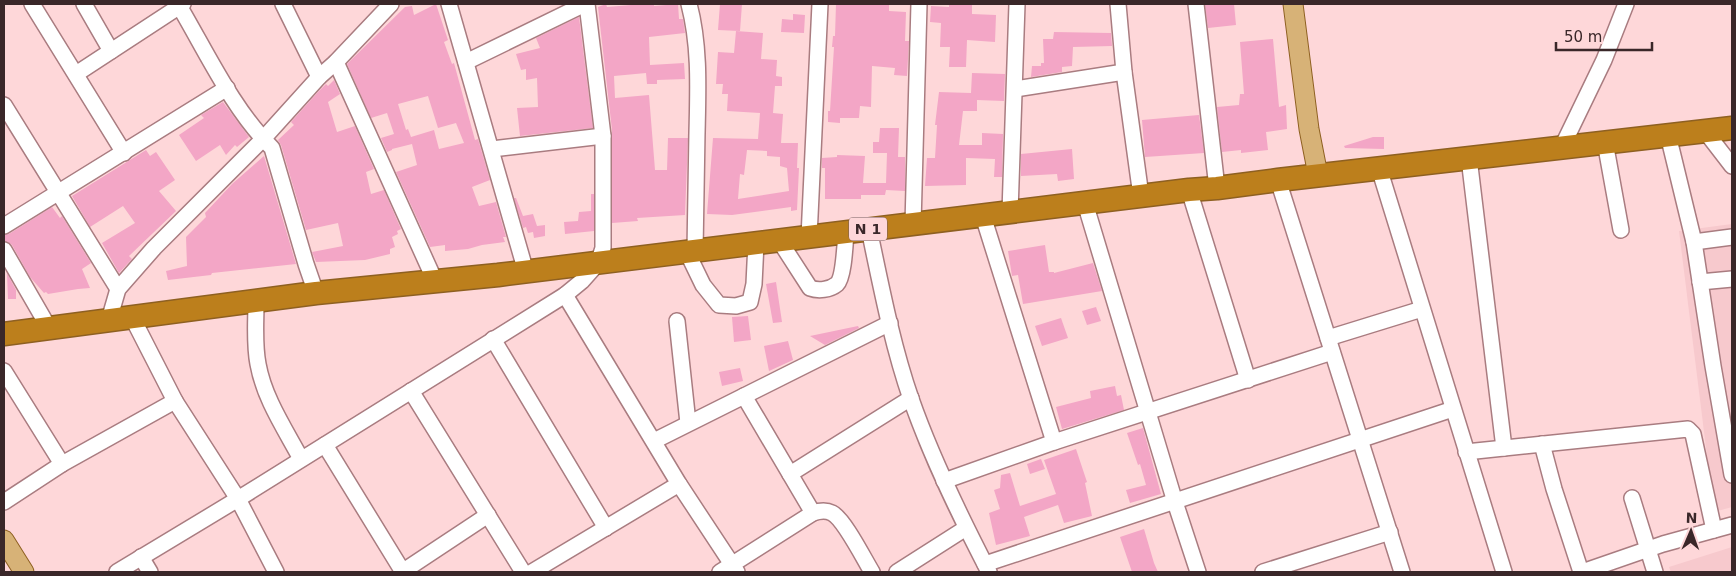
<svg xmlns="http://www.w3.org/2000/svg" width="1736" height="576" font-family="'DejaVu Sans',sans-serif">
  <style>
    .built { fill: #f7c9cd }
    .building { fill: #f3a6c6; fill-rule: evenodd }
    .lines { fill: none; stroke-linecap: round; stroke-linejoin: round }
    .minor-casing { stroke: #a97c80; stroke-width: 18 }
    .major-casing { stroke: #8e6021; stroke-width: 21 }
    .highway-casing { stroke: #8e6021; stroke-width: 25 }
    .minor { stroke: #fff; stroke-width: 15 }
    .major { stroke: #d7b277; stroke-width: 19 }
    .highway { stroke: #bc7f1c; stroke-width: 22 }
    .labels { text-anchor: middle; stroke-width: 5; stroke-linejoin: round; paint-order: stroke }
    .shield { fill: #fed7d9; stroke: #755c5e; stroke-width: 1 }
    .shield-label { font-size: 14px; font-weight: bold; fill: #3a2729 }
  </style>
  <rect width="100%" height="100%" fill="#fed7d9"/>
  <g class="built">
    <polygon points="1732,224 1732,507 1714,512 1679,231"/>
    <polygon points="1732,547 1732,572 1671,572 1669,567"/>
  </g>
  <g class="building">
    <path d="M436,4L448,40L444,42L452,64L454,63L475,140L478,139L490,180L472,187L479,206L496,202L506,237H503L505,242L482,245L468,249L445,251V245L430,247L396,172L417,165L412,144L392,149V150L387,152L381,138L394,134L387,113L371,118L347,64L405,7L412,6L414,15ZM428,96L438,128L456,123L464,143L439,149L434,130L411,137L408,129L406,130L398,104Z"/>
    <polygon points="606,4 607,7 643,4 654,4 654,6 678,4 679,19 683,19 685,33 649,37 650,65 684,63 685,79 657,80 657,84 647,84 646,73 614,76 615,98 649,95 655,170 667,170 668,138 688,138 685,215 637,218 638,221 612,223 612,130 598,7"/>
    <polygon points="720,4 742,4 740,31 718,30"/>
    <polygon points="836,4 889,4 889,11 906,12 905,41 909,41 907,76 894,75 895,68 872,66 871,107 860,106 859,118 840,118 840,123 828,122 828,111 830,111 834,47 832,47 833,36 835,36"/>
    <polygon points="949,4 972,4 972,14 996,15 995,42 967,40 966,67 949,67 950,47 940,47 941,23 930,22 931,6 949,7"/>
    <polygon points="1205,4 1234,4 1236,25 1208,28"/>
    <polygon points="793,14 805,15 804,33 781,32 782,19 793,20"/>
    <polygon points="579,17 593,128 520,136 517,108 538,107 537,78 526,80 526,69 521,70 516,54 540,48 536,38"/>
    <path d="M736,31L763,33L761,59L777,60L776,76L782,77V86H775L773,113L783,114L781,143H798L797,168H799L797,210L791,211V207L732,215L707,214L713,138L758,139L760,113L727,111L728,94H722L723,84H716L718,52L734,53ZM747,150L767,151V156L780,157V166L787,168L789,191L738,199L740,174L744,175Z"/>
    <polygon points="1054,32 1111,33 1112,46 1073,47 1072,66 1062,67 1062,72 1031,77 1032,66 1041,66 1041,63 1044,63 1043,39 1053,39"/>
    <polygon points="1273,39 1279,107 1286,105 1287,129 1266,132 1268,150 1241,153 1241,150 1222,152 1217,107 1239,105 1240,94 1244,94 1240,42"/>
    <polygon points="972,73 1005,74 1004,101 977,100 977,111 963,111 959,145 982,145 982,133 1003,134 1002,177 994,177 995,159 966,158 966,185 925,186 927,158 935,158 937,125 935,125 939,92 971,93"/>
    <polygon points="334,80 340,94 328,102 337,132 355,126 374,169 366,172 371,194 384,190 401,229 397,231 398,234 392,237 395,247 390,249 390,254 365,260 316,262 312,252 343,246 338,223 306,230 281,145 278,140 294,125 291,122 318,92 326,84 328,86"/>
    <polygon points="223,102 249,137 237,147 235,145 226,155 220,145 196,161 179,135 204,118 201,115"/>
    <polygon points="1199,115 1204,153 1145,157 1142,120"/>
    <polygon points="880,128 899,128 898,157 905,157 905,191 886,190 885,195 861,195 861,199 825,199 825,168 822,168 822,158 837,157 837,155 865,156 863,183 886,183 887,153 873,153 873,142 879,142"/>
    <polygon points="1373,137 1384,137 1384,149 1345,148 1344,146"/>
    <polygon points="1072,149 1074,179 1058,181 1057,174 1021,176 1021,154"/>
    <polygon points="146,150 150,156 156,152 175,180 159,191 176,211 129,256 132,259 119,273 102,243 135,223 123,206 90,227 72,196"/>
    <polygon points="264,156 296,264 212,273 211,275 168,280 166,271 187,266 186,237 206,217 205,213 232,184"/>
    <polygon points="591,194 594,194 594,231 565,234 564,222 578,221 579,212 591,211"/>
    <polygon points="514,198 516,198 523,216 533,214 537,226 545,225 545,236 534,238 533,232 528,233 526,227 523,228"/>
    <polygon points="52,207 60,218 62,216 91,263 82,269 90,288 78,289 48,294 46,292 44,293 30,277 12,245 8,242 4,241 4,235 9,234"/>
    <polygon points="1045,245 1049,272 1054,272 1054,273 1093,263 1102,291 1023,304 1018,275 1012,276 1008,251"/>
    <polygon points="7,273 16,290 16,299 8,299"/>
    <polygon points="776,282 782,322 773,323 766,284"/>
    <polygon points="1096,307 1101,321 1087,325 1082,311"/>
    <polygon points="748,316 751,340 734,342 732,317"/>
    <polygon points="1061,318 1068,338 1042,346 1035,326"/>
    <polygon points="858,326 859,328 825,345 810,336"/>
    <polygon points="788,341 793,360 769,371 764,346"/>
    <polygon points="740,368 743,381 722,386 719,372"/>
    <polygon points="1115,386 1117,396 1121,395 1124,410 1062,429 1056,407 1091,398 1090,391"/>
    <polygon points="1143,428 1161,494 1130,503 1126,490 1146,485 1140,464 1138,465 1127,433"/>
    <polygon points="1076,449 1087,482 1085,483 1092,516 1064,523 1058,505 1024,517 1030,536 996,545 989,513 1000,509 994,490 1000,488 1001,475 1010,473 1020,506 1056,494 1044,460"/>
    <polygon points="1041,459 1045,469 1030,474 1027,464"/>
    <polygon points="1144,529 1154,563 1158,572 1132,572 1120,537"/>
  </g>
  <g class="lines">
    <g class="minor-casing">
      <g id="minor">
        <polyline points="32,4 124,153"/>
        <polyline points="84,4 111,51"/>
        <path d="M178,4C206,51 233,110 272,148L306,264L316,293"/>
        <polyline points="283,4 319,77"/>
        <polyline points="449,4 526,272"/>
        <path d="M689,4C700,46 698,89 697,133C696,172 696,211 695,251"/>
        <polyline points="1118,4 1124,72 1141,196"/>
        <polyline points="1196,4 1217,188"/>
        <polyline points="336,62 435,281"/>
        <polyline points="466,62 585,4"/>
        <polyline points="76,74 183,4"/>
        <polyline points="1015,89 1124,72"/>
        <polyline points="4,105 118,289"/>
        <polyline points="1705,131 1732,166"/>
        <polyline points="1668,135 1694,242 1713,366 1732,475"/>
        <polyline points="1605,142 1621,230"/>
        <polyline points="1562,147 1604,60 1626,4"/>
        <polyline points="492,149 603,136"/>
        <polyline points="1469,158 1504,448"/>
        <polyline points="1379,168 1504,572"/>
        <polyline points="1278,180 1402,572"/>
        <polyline points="1189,190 1248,380"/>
        <polyline points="1085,203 1175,502 1198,572"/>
        <polyline points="1010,212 1017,4"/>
        <polyline points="983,216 1054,442"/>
        <polyline points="913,224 919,4"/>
        <polyline points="4,226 227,88"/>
        <path d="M869,229C881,286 892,344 911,399C932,459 960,516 989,572"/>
        <polyline points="809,237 820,4"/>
        <path d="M779,240L810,288C818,291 830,290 837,284C844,277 845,243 846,232"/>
        <polyline points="1694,242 1732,237"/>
        <polyline points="4,250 49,328"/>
        <polyline points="687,252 703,285 719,305 736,306 750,302 754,284 756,243"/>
        <polyline points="1700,282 1732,279"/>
        <polyline points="565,295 679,484 737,572"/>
        <path d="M256,302C256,322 254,344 258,364C264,398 285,429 301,459"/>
        <polyline points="132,317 175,401 238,499 276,572"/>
        <polyline points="109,320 118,289 154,248 263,139 319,77 336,62 391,4"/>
        <polyline points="677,321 688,423"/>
        <polyline points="1328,338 1422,309"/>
        <polyline points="493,339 606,528"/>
        <polyline points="4,371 62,464"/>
        <polyline points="411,391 523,572"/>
        <polyline points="744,396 813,513"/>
        <polyline points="654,441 890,323"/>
        <polyline points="1542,444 1554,489 1581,572"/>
        <polyline points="325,445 403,572"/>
        <polyline points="1466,452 1688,429 1693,434 1714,530"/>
        <polyline points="790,474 911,398"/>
        <polyline points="944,481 1054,442 1332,352"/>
        <polyline points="1632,498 1655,572"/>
        <polyline points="4,502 62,464 175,401"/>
        <polyline points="141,557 150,572"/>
        <polyline points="985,564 1453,409"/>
        <polyline points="117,572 238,499 565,295 582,281 598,263 603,248 603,136 587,4"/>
        <polyline points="402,572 488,515"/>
        <polyline points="532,572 679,484"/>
        <path d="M720,572L813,513C819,511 826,510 832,513C844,519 864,559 872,572"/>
        <polyline points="897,572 966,528"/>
        <polyline points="1263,572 1390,532"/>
        <polyline points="1582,572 1663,544 1732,525"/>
      </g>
    </g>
    <g class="major-casing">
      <g id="major">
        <polyline points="1293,4 1309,129 1318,175"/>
        <polyline points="4,540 24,572"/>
      </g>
    </g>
    <g class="highway-casing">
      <polyline id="highway" points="4,334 316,293 498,275 1189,190 1217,188 1278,180 1732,128"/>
    </g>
    <use href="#minor" class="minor"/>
    <use href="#major" class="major"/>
    <use href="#highway" class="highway"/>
  </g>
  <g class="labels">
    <rect class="shield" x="849" y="217.5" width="38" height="23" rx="4"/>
    <g class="shield-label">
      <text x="868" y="234">N 1</text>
    </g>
  </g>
  <rect width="1736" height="576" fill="none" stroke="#3a2729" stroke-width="10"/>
  <g transform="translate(1691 531) rotate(2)" stroke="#fed7d9" stroke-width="4" paint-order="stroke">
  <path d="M0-4L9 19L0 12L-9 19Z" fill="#3a2729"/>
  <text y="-8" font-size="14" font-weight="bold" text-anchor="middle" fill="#3a2729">N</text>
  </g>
  <path d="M1556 42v8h96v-8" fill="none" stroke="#3a2729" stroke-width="2.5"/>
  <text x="1564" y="42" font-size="15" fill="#3a2729" stroke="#fed7d9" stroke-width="4" paint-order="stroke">50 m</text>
</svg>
